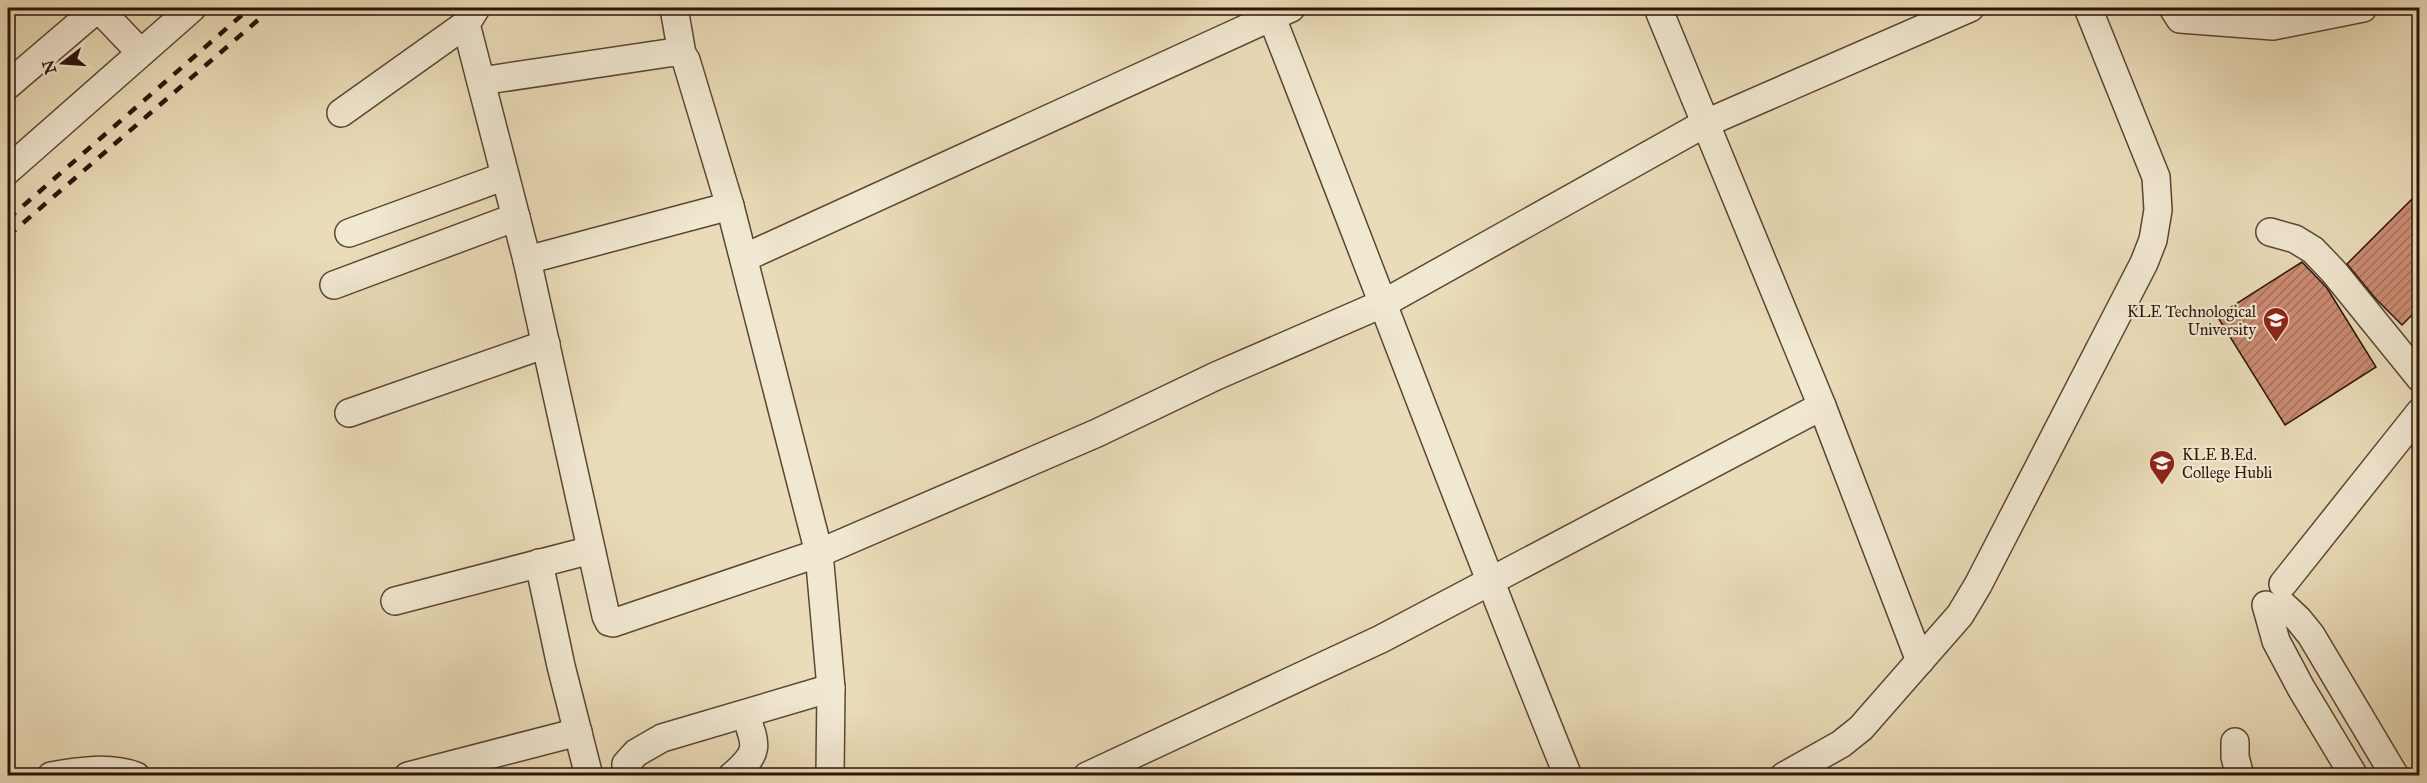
<svg xmlns="http://www.w3.org/2000/svg" width="2427" height="783" font-family="'IM FELL Great Primer',serif">
  <style>
    .building { fill: url(#building-hatch); stroke: #2a1409; stroke-width: 1.5 }
    .lines { fill: none; stroke-linecap: round; stroke-linejoin: round }
    .minor-casing { stroke: #5a4635; stroke-width: 30 }
    .minor { stroke: #f1e8d1; stroke-width: 27 }
    .rail { stroke: #2a1409; stroke-width: 4.5; stroke-dasharray: 10 10; stroke-linecap: butt }
    .labels { text-anchor: middle; stroke-width: 4.5; stroke-linejoin: round; paint-order: stroke }
    .poi-label { font-size: 16px; fill: #2a1409; stroke: #f1e8d1; text-anchor: end }
  </style>
  <defs>
    <pattern id="building-hatch" width="6" height="6" patternUnits="userSpaceOnUse" patternTransform="scale(1.5)"><rect width="6" height="6" fill="#cc8c73"/><path d="M-1 1l2-2M0 6l6-6M5 7l2-2" fill="none" stroke="#a6715d"/></pattern>
  </defs>
  <rect width="100%" height="100%" fill="#eadcb8"/>
  <filter id="stains"><feTurbulence type="fractalNoise" baseFrequency=".00333" numOctaves="4"/><feColorMatrix values="0 0 0 0 .2 0 0 0 0 .09 0 0 0 0 .02 0 0 0 .5 -.17"/></filter>
  <radialGradient id="worn" r=".72"><stop offset=".6" stop-color="#630" stop-opacity="0"/><stop offset="1" stop-color="#630" stop-opacity=".3"/></radialGradient>
  <g class="building">
    <polygon points="2420,191 2420,307 2402,325 2376,299 2347,264"/>
    <polygon points="2302,262 2327,288 2376,367 2285,425 2217,316"/>
  </g>
  <g class="lines">
    <g class="minor-casing">
      <g id="minor">
        <polyline points="98,8 140,52"/>
        <polyline points="476,8 466,24 527,260 606,616 609,622 613,623 819,553 1097,433 1216,376 1384,303 1704,124 1970,8"/>
        <polyline points="674,8 682,54"/>
        <path d="M1268,8C1369,263 1464,521 1568,776"/>
        <polyline points="1658,8 1822,406 1920,661"/>
        <polyline points="2173,8 2180,19 2273,26 2363,8"/>
        <polyline points="481,81 675,52 682,54 686,60 730,206 819,553 831,688 830,776"/>
        <polyline points="8,85 98,8"/>
        <polyline points="341,113 466,24"/>
        <polyline points="8,170 192,8"/>
        <polyline points="2270,232 2295,239 2313,250 2334,272 2420,378"/>
        <polyline points="349,233 505,176"/>
        <polyline points="744,258 1291,8"/>
        <polyline points="527,260 730,206"/>
        <polyline points="334,285 516,217"/>
        <polyline points="349,413 546,344"/>
        <polyline points="539,563 561,666 589,776"/>
        <polyline points="2283,584 2420,412"/>
        <polyline points="395,601 591,550"/>
        <polyline points="2266,605 2276,641 2301,688 2354,776"/>
        <polyline points="2283,605 2298,619 2311,635 2395,776"/>
        <polyline points="2235,742 2235,757 2240,776"/>
        <path d="M51,776C78,771 110,766 136,776"/>
        <polyline points="408,776 578,732"/>
        <polyline points="626,776 626,764 636,753 662,738 831,688"/>
        <path d="M732,776C760,752 757,746 745,714"/>
        <polyline points="1087,776 1381,639 1822,406"/>
        <polyline points="1784,776 1841,744 1861,728 1960,615 1978,585 2144,263 2153,240 2158,210 2156,177 2088,8"/>
      </g>
    </g>
    <use href="#minor" class="minor"/>
    <g class="rail">
      <polyline points="8,219 250,8"/>
      <polyline points="8,236 272,8"/>
    </g>
  </g>
  <defs>
    <g id="university-pin" transform="scale(1.35)"><path d="M0 17L-7.5 6A9.5 9.5 0 1 1 7.5 6Z" fill="#8f2418" stroke="#f1e8d1"/><path d="M0-5L7-2L0 1L-7-2ZM-4 1L0 2.5L4 1V4Q0 6-4 4Z" fill="#fff"/></g>
  </defs>
  <g fill-rule="evenodd">
    <use href="#university-pin" x="2276" y="320"/>
    <use href="#university-pin" x="2162" y="463"/>
  </g>
  <g class="labels">
    <g class="poi-label">
      <text x="2256" y="317">KLE Technological<tspan x="2256" dy="18">University</tspan></text>
      <text x="2182" y="460" text-anchor="start">KLE B.Ed.<tspan x="2182" dy="18">College Hubli</tspan></text>
    </g>
  </g>
  <rect width="2427" height="783" fill="none" stroke="#eadcb8" stroke-width="30"/>
  <rect x="9" y="9" width="2409" height="765" fill="none" stroke="#2a1409" stroke-width="3"/>
  <rect x="15" y="15" width="2397" height="753" fill="none" stroke="#2a1409" stroke-width="1.5"/>
  <g transform="translate(63 63) rotate(253)" stroke="#f1e8d1" stroke-width="4.5" paint-order="stroke">
  <path d="M0-4.5L10 22L0 15L-10 22Z" fill="#2a1409"/>
  <text y="-9" font-size="16" font-weight="bold" text-anchor="middle" fill="#2a1409">N</text>
  </g>
  <rect width="100%" height="100%" filter="url(#stains)"/>
  <rect width="100%" height="100%" fill="url(#worn)"/>
</svg>
